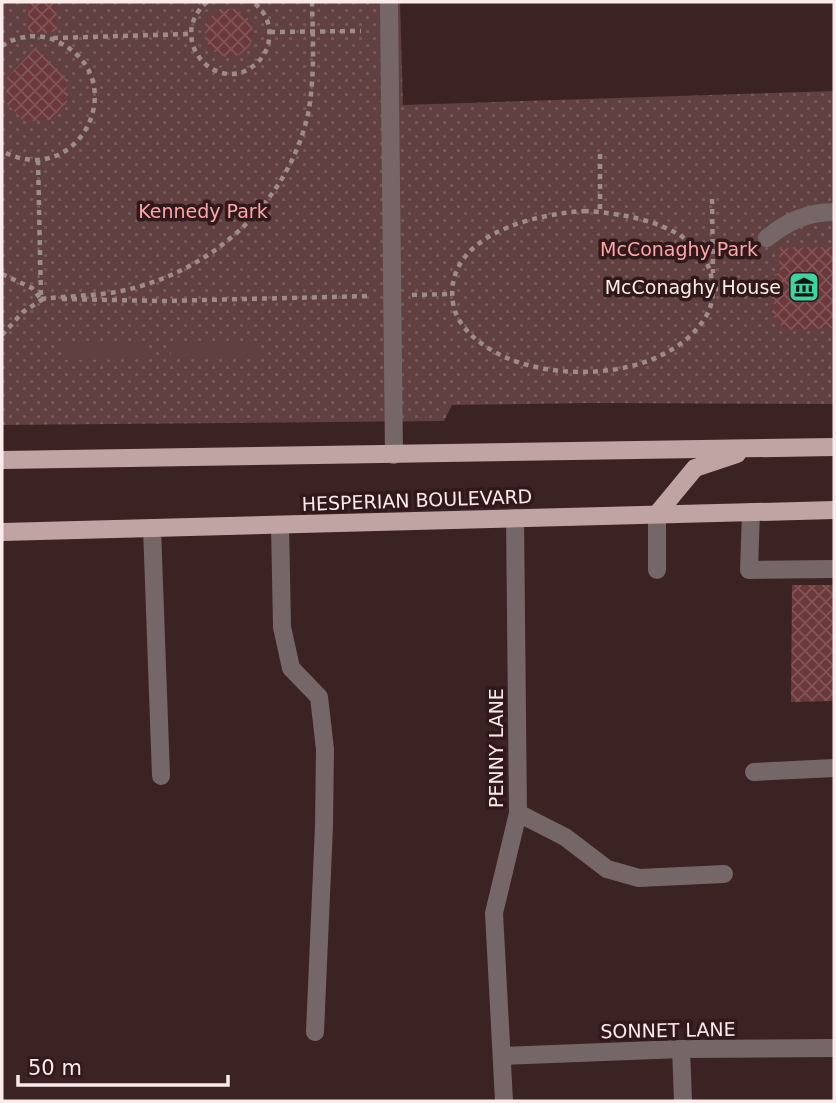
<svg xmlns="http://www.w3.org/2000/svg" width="836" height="1103" font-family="'DejaVu Sans',sans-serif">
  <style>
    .park { fill: url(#park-dots) }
    .pitch { fill: #604041 }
    .building { fill: url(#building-cross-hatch) }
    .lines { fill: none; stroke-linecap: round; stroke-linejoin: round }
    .path { stroke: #a08b8b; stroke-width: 4.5; stroke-dasharray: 5 5; stroke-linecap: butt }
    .lane { stroke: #756767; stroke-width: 18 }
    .street { stroke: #756767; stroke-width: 18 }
    .primary { stroke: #c0a4a4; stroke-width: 18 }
    .labels { text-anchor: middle; stroke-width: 7; stroke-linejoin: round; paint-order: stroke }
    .park-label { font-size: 19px; fill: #fba6a9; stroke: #31181a }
    .poi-label { font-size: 19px; fill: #fdebeb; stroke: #31181a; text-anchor: end }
    .street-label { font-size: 19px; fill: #fdebeb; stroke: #31181a }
  </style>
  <defs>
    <pattern id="park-dots" width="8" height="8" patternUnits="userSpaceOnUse" patternTransform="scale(1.75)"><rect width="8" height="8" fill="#604041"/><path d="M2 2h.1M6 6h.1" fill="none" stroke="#785c5d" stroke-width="1.8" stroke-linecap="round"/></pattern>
    <pattern id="building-cross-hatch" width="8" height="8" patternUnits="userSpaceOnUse" patternTransform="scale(1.75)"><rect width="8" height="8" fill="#6b383c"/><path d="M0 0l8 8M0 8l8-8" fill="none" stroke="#815558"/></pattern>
  </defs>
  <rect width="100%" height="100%" fill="#3b2223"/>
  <polygon class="park" points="2,2 400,2 403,105 834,91 834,404 589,403 452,405 444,421 2,425"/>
  <g class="pitch">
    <polygon points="258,341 258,356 171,358 171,342"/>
    <polygon points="149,343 149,359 63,360 62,345"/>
  </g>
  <g class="building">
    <polygon points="28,2 56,2 57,32 28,33"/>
    <circle cx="229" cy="33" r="24"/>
    <polygon points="36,47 66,77 67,102 50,120 24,121 6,103 7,78"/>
    <polygon points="834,247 834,328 786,330 774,317 775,274 780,273 779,248"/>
    <polygon points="792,585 834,585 834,701 791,702"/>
  </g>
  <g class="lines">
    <g class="path">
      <path d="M207,2C164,39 218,99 257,63C264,56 268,49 269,39C271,24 265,11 253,2"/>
      <polyline points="270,32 361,31"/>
      <polyline points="53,38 190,34"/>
      <path d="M2,46C16,36 38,33 54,40C137,75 80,193 2,151"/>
      <polyline points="600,154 600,212"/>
      <polyline points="38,160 41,299"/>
      <polyline points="712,199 713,273"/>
      <path d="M584,211C628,213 707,227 712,282C714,295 712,307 705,318C667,377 566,383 507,358C484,348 457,329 453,303C443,235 535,214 584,211Z"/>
      <polyline points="2,274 32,288 40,298"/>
      <polyline points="713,289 744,289"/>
      <polyline points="412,295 452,294"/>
      <path d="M41,299C67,296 95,296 121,291C210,273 288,204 308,114C315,77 313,39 312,2"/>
      <polyline points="62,299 162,301 372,296"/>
      <polyline points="2,335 23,312 43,299"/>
    </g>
    <g class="lane">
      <path d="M767,238C788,221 808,212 834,212"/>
      <polyline points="751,512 749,570 834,569"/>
      <polyline points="280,525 282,627 291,668 319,697 325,749 324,826 315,1032"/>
      <polyline points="152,528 161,776"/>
      <polyline points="657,570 657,514"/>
      <polyline points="754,772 834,768"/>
      <polyline points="518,813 565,837 607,869 639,878 724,874"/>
    </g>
    <g class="street">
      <polyline points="389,2 394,455"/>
      <polyline points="681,1049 683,1101"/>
      <polyline points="502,1056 681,1049 834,1048"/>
      <polyline points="504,1101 494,913 518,813 515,518"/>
    </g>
    <g class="primary">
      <polyline points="2,460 834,447"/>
      <polyline points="657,514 695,468 737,454"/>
      <polyline points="2,532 834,510"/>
    </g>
  </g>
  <defs>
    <g id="museum-square" transform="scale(1.575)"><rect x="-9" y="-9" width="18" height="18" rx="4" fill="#3dd4a3" stroke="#31181a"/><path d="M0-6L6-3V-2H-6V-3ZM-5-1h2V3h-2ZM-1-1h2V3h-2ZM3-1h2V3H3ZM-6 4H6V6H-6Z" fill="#111"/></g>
  </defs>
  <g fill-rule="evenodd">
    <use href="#museum-square" x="804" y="287"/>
  </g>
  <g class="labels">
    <g class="park-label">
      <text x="203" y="218">Kennedy Park</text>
      <text x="679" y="256">McConaghy Park</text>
    </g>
    <g class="poi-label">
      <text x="781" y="294">McConaghy House</text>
    </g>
    <g class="street-label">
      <text transform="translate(417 500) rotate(-2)" y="7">HESPERIAN BOULEVARD</text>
      <text transform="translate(496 748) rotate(-90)" y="7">PENNY LANE</text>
      <text transform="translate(668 1030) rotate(-1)" y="7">SONNET LANE</text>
    </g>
  </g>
  <rect width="836" height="1103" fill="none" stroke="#fdebeb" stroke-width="7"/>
  <path d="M18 1075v10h210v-10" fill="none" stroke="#fdebeb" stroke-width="3.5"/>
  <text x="28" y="1075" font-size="21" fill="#fdebeb" stroke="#31181a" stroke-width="5" paint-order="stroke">50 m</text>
</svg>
